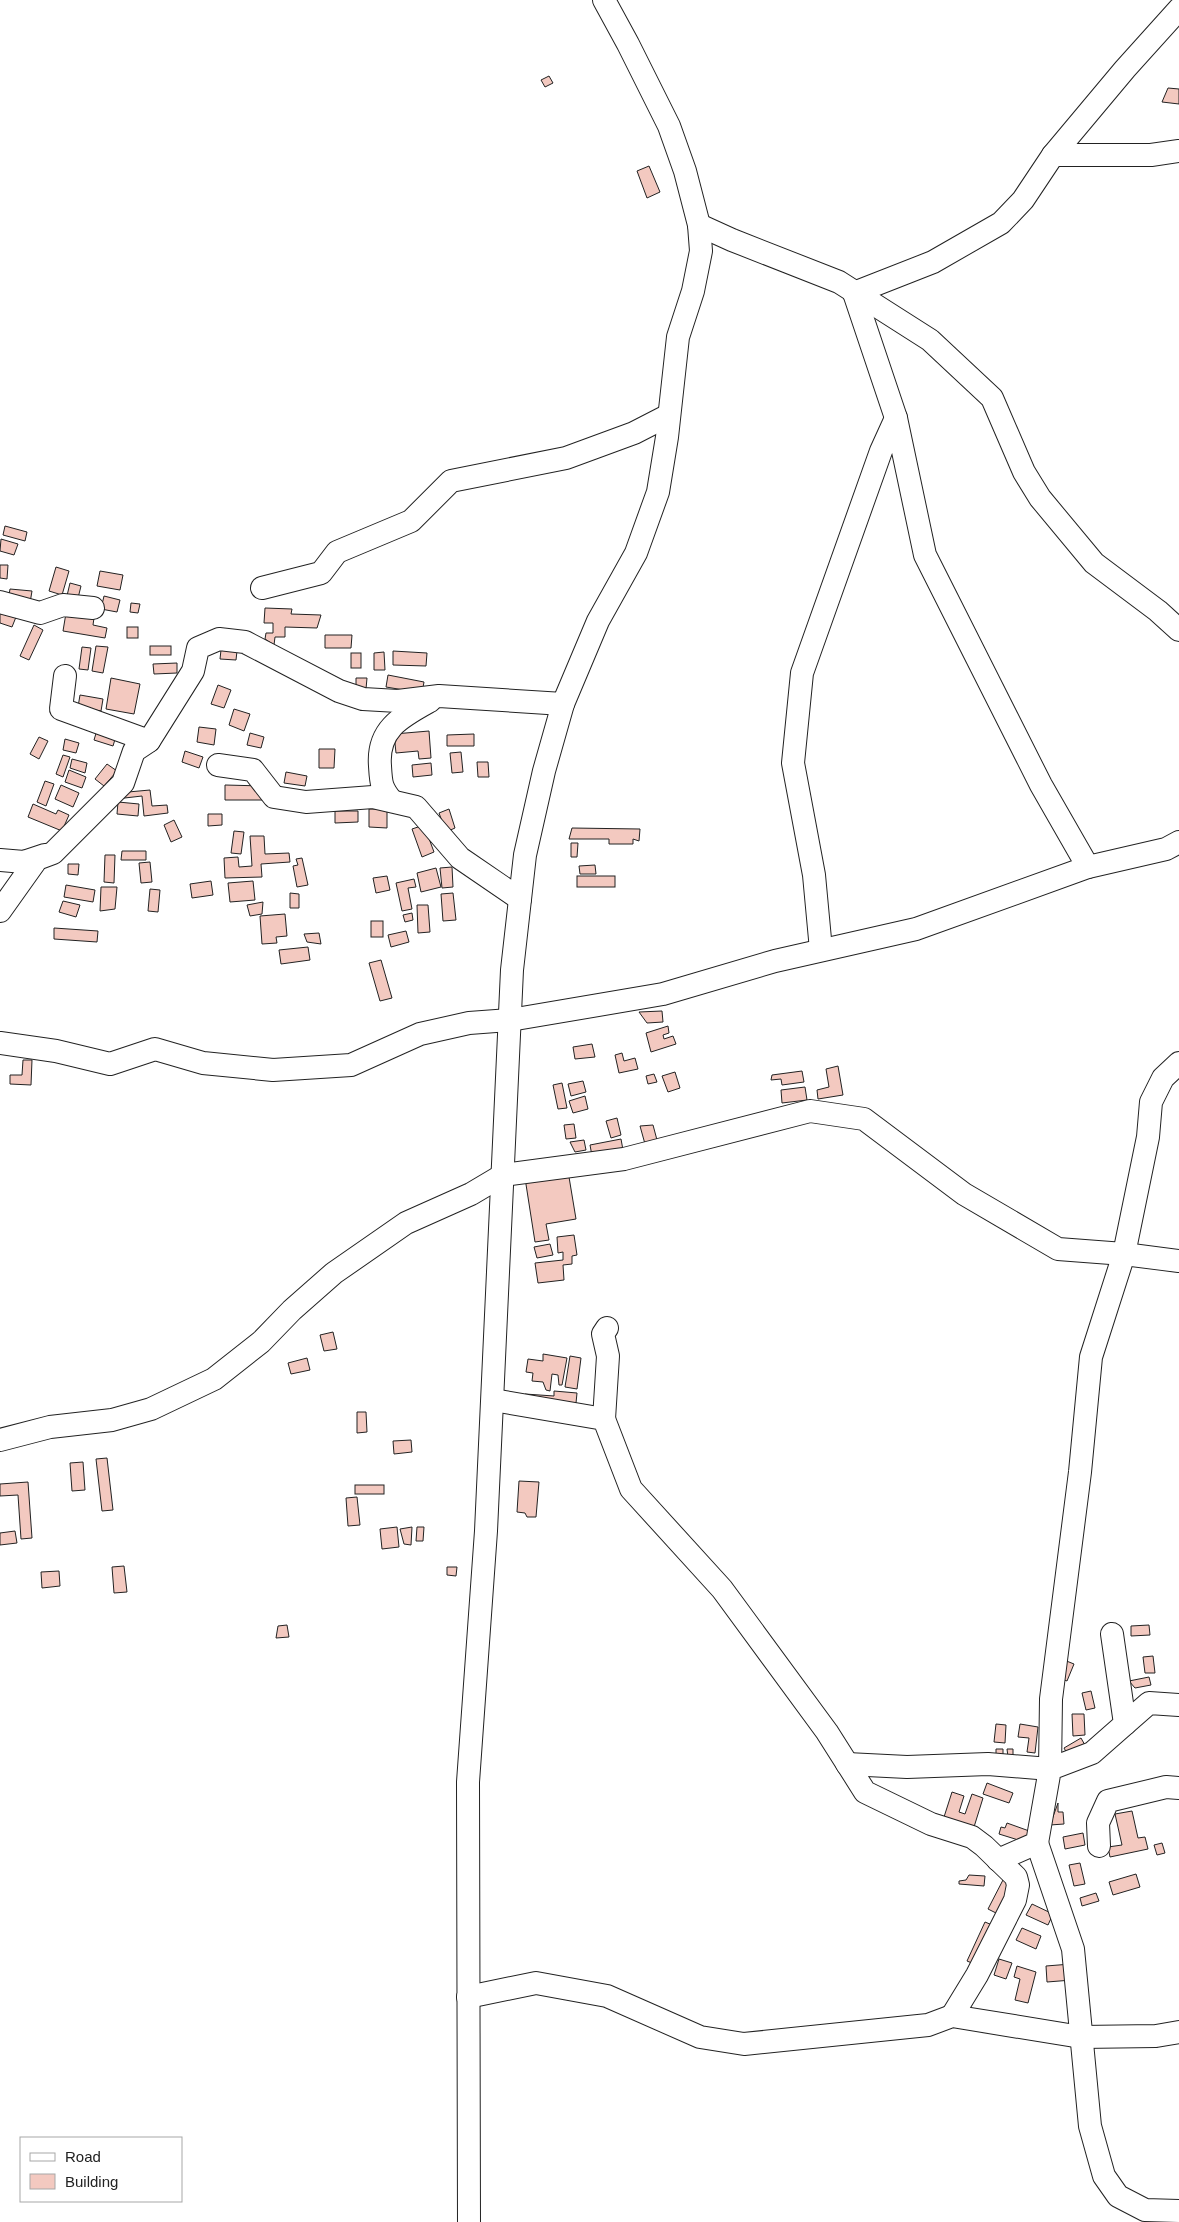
<svg xmlns="http://www.w3.org/2000/svg" width="1179" height="2222" font-family="Arial,sans-serif">
  <style>
    .building { fill: #f3c9c0; stroke: #222 }
    .lines { fill: none; stroke-linecap: round; stroke-linejoin: round }
    .minor-casing { stroke: #222; stroke-width: 24 }
    .minor { stroke: #fff; stroke-width: 22 }
  </style>
  <rect width="100%" height="100%" fill="#fff"/>
  <g class="building">
    <polygon points="549,76 553,83 545,87 541,80"/>
    <polygon points="1168,88 1179,89 1179,104 1162,102"/>
    <polygon points="649,166 660,192 647,198 637,171"/>
    <polygon points="5,526 27,532 25,541 3,535"/>
    <polygon points="1,539 18,544 14,555 0,551"/>
    <polygon points="0,565 8,565 7,579 0,578"/>
    <polygon points="56,567 69,571 62,595 49,591"/>
    <polygon points="100,571 123,575 120,590 97,586"/>
    <polygon points="70,583 81,586 77,602 66,600"/>
    <polygon points="10,589 32,591 30,603 8,601"/>
    <polygon points="104,596 120,600 117,612 101,609"/>
    <polygon points="131,603 140,604 138,613 130,612"/>
    <polygon points="265,608 292,609 291,614 321,615 317,628 285,627 285,637 275,637 274,645 265,639 266,633 273,633 273,623 264,623"/>
    <polygon points="0,611 16,617 12,627 0,623"/>
    <polygon points="66,613 94,618 93,625 107,628 105,638 63,631"/>
    <polygon points="34,625 43,630 29,660 20,656"/>
    <rect x="127" y="627" width="11" height="11"/>
    <polygon points="325,635 352,635 351,648 325,648"/>
    <polygon points="96,646 108,647 103,673 92,671"/>
    <rect x="150" y="646" width="21" height="9"/>
    <polygon points="82,647 91,648 88,670 79,669"/>
    <polygon points="221,650 237,651 236,660 220,659"/>
    <polygon points="393,651 427,653 426,666 393,665"/>
    <polygon points="384,652 385,670 374,670 374,653"/>
    <rect x="351" y="653" width="10" height="15"/>
    <polygon points="177,663 177,673 154,674 153,664"/>
    <polygon points="388,675 424,682 422,693 386,687"/>
    <polygon points="111,678 140,684 134,714 106,709"/>
    <polygon points="356,678 367,678 366,689 356,689"/>
    <polygon points="218,685 231,690 224,708 211,704"/>
    <polygon points="80,695 103,699 101,711 78,707"/>
    <polygon points="234,709 250,714 244,731 229,725"/>
    <polygon points="199,727 216,729 214,745 197,742"/>
    <polygon points="97,730 116,736 113,746 94,740"/>
    <polygon points="429,731 431,758 419,759 418,751 396,753 394,734"/>
    <polygon points="250,733 264,737 261,748 247,745"/>
    <polygon points="474,734 474,746 447,746 447,735"/>
    <polygon points="39,737 48,741 39,759 30,754"/>
    <polygon points="65,739 79,743 76,753 63,750"/>
    <polygon points="319,749 335,749 334,768 319,768"/>
    <polygon points="185,751 203,757 199,768 182,762"/>
    <polygon points="461,752 463,772 452,773 450,753"/>
    <polygon points="63,755 70,757 63,777 56,774"/>
    <polygon points="72,759 87,763 85,773 70,768"/>
    <polygon points="477,762 488,762 489,777 478,777"/>
    <polygon points="431,763 432,775 413,777 412,765"/>
    <polygon points="107,764 117,771 104,786 95,779"/>
    <polygon points="69,770 86,777 82,788 65,782"/>
    <polygon points="286,772 307,776 305,786 284,783"/>
    <polygon points="45,781 54,784 46,806 37,802"/>
    <polygon points="61,785 79,793 73,807 55,799"/>
    <polygon points="225,785 263,786 263,800 225,800"/>
    <polygon points="150,790 152,806 167,805 168,813 144,816 142,796 116,799 117,793"/>
    <polygon points="118,802 139,804 138,816 117,814"/>
    <polygon points="33,804 56,814 58,810 69,815 62,831 28,817"/>
    <polygon points="369,809 387,809 387,828 369,827"/>
    <polygon points="449,809 455,828 446,832 439,813"/>
    <polygon points="335,811 358,811 358,822 335,823"/>
    <polygon points="208,814 222,814 222,825 208,826"/>
    <polygon points="174,820 182,837 171,842 164,825"/>
    <polygon points="424,825 434,852 422,857 412,829"/>
    <polygon points="572,828 640,829 639,841 633,839 633,844 609,844 609,839 569,839"/>
    <polygon points="234,831 244,832 241,854 231,853"/>
    <polygon points="250,836 264,836 265,854 289,853 290,862 261,864 262,877 225,878 224,858 238,857 239,867 252,866"/>
    <polygon points="571,843 578,843 577,857 571,857"/>
    <polygon points="122,851 146,851 146,860 121,860"/>
    <polygon points="105,855 115,855 114,883 104,882"/>
    <polygon points="302,858 308,885 297,887 293,866 298,865 296,859"/>
    <polygon points="150,862 152,882 141,883 139,863"/>
    <polygon points="68,864 79,864 78,875 68,874"/>
    <polygon points="595,865 596,874 580,874 579,866"/>
    <polygon points="452,867 453,887 442,888 440,868"/>
    <polygon points="436,868 441,887 421,892 417,873"/>
    <polygon points="387,876 390,890 376,893 373,878"/>
    <rect x="577" y="876" width="38" height="11"/>
    <polygon points="414,879 416,887 408,888 412,909 402,911 396,883"/>
    <polygon points="211,881 213,895 192,898 190,884"/>
    <polygon points="253,881 255,900 230,902 228,883"/>
    <polygon points="66,885 95,890 93,902 64,897"/>
    <polygon points="101,887 117,887 115,909 100,911"/>
    <polygon points="150,889 160,890 158,912 148,911"/>
    <polygon points="290,893 299,894 299,908 290,908"/>
    <polygon points="453,893 456,920 443,921 441,894"/>
    <polygon points="63,901 80,905 76,917 59,912"/>
    <polygon points="263,902 262,914 250,916 247,905"/>
    <polygon points="417,905 428,905 430,932 418,933"/>
    <polygon points="412,913 413,920 405,922 403,915"/>
    <polygon points="285,914 287,936 276,937 277,943 262,944 260,916"/>
    <rect x="371" y="921" width="12" height="16"/>
    <polygon points="54,928 98,931 97,942 54,939"/>
    <polygon points="406,931 409,942 391,947 388,935"/>
    <polygon points="319,933 321,944 307,942 304,934"/>
    <polygon points="308,947 310,960 281,964 279,950"/>
    <polygon points="381,960 392,998 380,1001 369,963"/>
    <polygon points="662,1011 663,1022 647,1023 639,1012"/>
    <polygon points="668,1026 669,1033 663,1035 664,1039 673,1036 676,1044 651,1052 646,1033"/>
    <polygon points="592,1044 595,1057 575,1059 573,1047"/>
    <polygon points="622,1053 624,1061 635,1058 638,1069 619,1073 615,1055"/>
    <polygon points="23,1060 32,1060 31,1085 10,1084 10,1075 22,1075"/>
    <polygon points="838,1066 843,1095 818,1099 817,1090 829,1087 826,1069"/>
    <polygon points="802,1071 804,1082 782,1085 781,1079 771,1080 772,1075"/>
    <polygon points="675,1072 680,1088 668,1092 662,1076"/>
    <polygon points="654,1074 657,1082 648,1084 646,1076"/>
    <polygon points="583,1081 586,1092 571,1096 568,1084"/>
    <polygon points="562,1083 567,1108 558,1109 553,1085"/>
    <polygon points="805,1087 807,1100 782,1103 781,1090"/>
    <polygon points="585,1096 588,1109 573,1113 569,1101"/>
    <polygon points="617,1118 621,1135 611,1138 606,1121"/>
    <polygon points="574,1124 576,1138 566,1139 564,1125"/>
    <polygon points="653,1125 657,1140 645,1144 640,1126"/>
    <polygon points="621,1139 623,1150 592,1156 590,1145"/>
    <polygon points="584,1140 586,1150 575,1152 570,1142"/>
    <polygon points="568,1171 576,1219 546,1224 549,1240 535,1242 525,1178"/>
    <polygon points="574,1235 577,1255 572,1256 572,1264 563,1265 564,1280 538,1283 535,1263 563,1260 563,1252 558,1253 557,1237"/>
    <polygon points="550,1244 553,1255 537,1258 534,1247"/>
    <polygon points="333,1332 337,1349 324,1351 320,1335"/>
    <polygon points="543,1354 567,1358 562,1385 559,1385 558,1375 552,1374 550,1391 546,1390 543,1382 532,1381 533,1373 526,1372 528,1359 543,1361"/>
    <polygon points="570,1356 581,1358 577,1389 565,1387"/>
    <polygon points="307,1358 310,1370 291,1374 288,1363"/>
    <polygon points="554,1391 577,1393 576,1403 524,1399 525,1394 554,1396"/>
    <polygon points="357,1412 366,1412 367,1432 357,1433"/>
    <polygon points="411,1440 412,1452 394,1454 393,1441"/>
    <polygon points="107,1458 113,1510 102,1511 96,1459"/>
    <polygon points="83,1462 85,1490 72,1491 70,1463"/>
    <polygon points="519,1481 539,1482 536,1517 527,1517 525,1513 517,1512"/>
    <polygon points="28,1482 32,1538 21,1539 18,1495 0,1496 0,1484"/>
    <rect x="355" y="1485" width="29" height="9"/>
    <polygon points="357,1497 360,1525 348,1526 346,1498"/>
    <polygon points="397,1527 399,1547 382,1549 380,1529"/>
    <polygon points="412,1527 411,1545 404,1544 400,1529"/>
    <polygon points="417,1527 424,1527 423,1541 416,1541"/>
    <polygon points="15,1531 17,1543 0,1545 0,1533"/>
    <polygon points="124,1566 127,1592 114,1593 112,1567"/>
    <polygon points="447,1567 457,1567 456,1576 447,1575"/>
    <polygon points="59,1571 60,1586 42,1588 41,1572"/>
    <polygon points="287,1625 289,1637 276,1638 278,1626"/>
    <polygon points="1149,1625 1150,1635 1131,1636 1131,1626"/>
    <polygon points="1153,1656 1155,1673 1145,1673 1143,1657"/>
    <polygon points="1064,1660 1074,1664 1067,1681 1057,1677"/>
    <polygon points="1149,1677 1151,1685 1135,1688 1129,1681"/>
    <polygon points="1091,1691 1095,1708 1086,1710 1082,1693"/>
    <polygon points="1072,1714 1084,1714 1085,1735 1073,1736"/>
    <polygon points="996,1724 1006,1725 1005,1743 994,1742"/>
    <polygon points="1020,1724 1038,1727 1035,1753 1027,1752 1029,1738 1018,1737"/>
    <polygon points="1081,1738 1086,1747 1069,1757 1064,1748"/>
    <polygon points="996,1749 1003,1749 1003,1757 1008,1757 1007,1749 1013,1749 1013,1760 996,1760"/>
    <polygon points="987,1783 1013,1793 1009,1803 983,1794"/>
    <polygon points="952,1792 964,1796 959,1812 965,1814 972,1794 983,1798 974,1827 944,1817"/>
    <polygon points="1058,1803 1058,1812 1063,1812 1064,1824 1050,1825"/>
    <polygon points="1132,1811 1138,1838 1145,1837 1148,1849 1110,1857 1108,1847 1122,1845 1115,1814"/>
    <polygon points="1007,1823 1032,1832 1028,1843 999,1834 1001,1827 1005,1828"/>
    <polygon points="1083,1833 1085,1845 1065,1849 1063,1837"/>
    <polygon points="1162,1843 1165,1853 1157,1855 1154,1845"/>
    <polygon points="1080,1863 1085,1884 1074,1886 1069,1865"/>
    <polygon points="1136,1874 1140,1887 1113,1895 1109,1882"/>
    <polygon points="969,1875 985,1876 984,1886 959,1884 959,1881 966,1880"/>
    <polygon points="1004,1878 1016,1884 1000,1915 988,1909"/>
    <polygon points="1096,1893 1099,1901 1082,1906 1080,1898"/>
    <polygon points="1032,1904 1053,1914 1048,1925 1026,1915"/>
    <polygon points="985,1922 997,1927 979,1966 967,1961"/>
    <polygon points="1022,1928 1041,1936 1036,1949 1016,1940"/>
    <polygon points="999,1959 1012,1963 1006,1979 994,1975"/>
    <polygon points="1071,1964 1072,1980 1047,1982 1046,1966"/>
    <polygon points="1017,1966 1036,1972 1028,2003 1015,2000 1020,1979 1014,1977"/>
  </g>
  <g class="lines">
    <g class="minor-casing">
      <g id="minor">
        <polyline points="1053,155 1151,155 1179,151"/>
        <polyline points="699,225 732,240 839,282 930,340 992,398 1024,472 1040,498 1094,563 1158,611 1179,630"/>
        <polyline points="854,293 933,262 1001,223 1023,200 1053,155 1125,69 1179,9"/>
        <polyline points="854,293 896,418"/>
        <polyline points="262,588 321,573 337,552 411,521 451,481 566,458 634,433 669,415"/>
        <polyline points="0,602 40,613 63,605 93,608"/>
        <polyline points="65,676 61,709 149,741"/>
        <polyline points="218,765 253,770 274,797 306,802 373,797 416,807 460,858 520,899"/>
        <path d="M392,801C381,788 381,783 380,766C377,729 401,717 430,701"/>
        <polyline points="0,860 24,862 45,855"/>
        <polyline points="0,911 37,859 53,853 123,783 134,751 149,741 193,671 198,648 219,639 245,642 339,691 363,699 398,701 439,696 563,704"/>
        <polyline points="821,950 814,875 793,763 802,673 881,451 896,418 925,555 1041,785 1088,867"/>
        <polyline points="0,1043 56,1051 110,1064 155,1049 203,1063 273,1070 351,1065 420,1034 469,1023 510,1020 663,994 775,961 916,929 1088,867 1166,849 1179,842"/>
        <polyline points="493,1400 604,1419 631,1489 722,1589 827,1732 865,1792 931,1824 972,1837 984,1846 1016,1877 1018,1885 1015,1900 977,1975 952,2016"/>
        <polyline points="604,1419 608,1356 603,1334 607,1328"/>
        <polyline points="0,1440 50,1427 112,1420 151,1409 214,1379 261,1342 292,1310 334,1273 406,1223 471,1194 503,1175 624,1159 810,1111 864,1119 964,1194 1058,1249 1124,1254 1179,1261"/>
        <polyline points="1125,1724 1149,1703 1179,1705"/>
        <polyline points="847,1764 907,1767 988,1764 1050,1769 1051,1699 1080,1472 1091,1357 1124,1254 1148,1137 1151,1102 1163,1078 1179,1063"/>
        <polyline points="1037,1843 1073,1949 1090,2126 1104,2176 1118,2196 1145,2210 1179,2211"/>
        <polyline points="1099,1846 1098,1823 1108,1801 1166,1787 1179,1788"/>
        <polyline points="998,1860 1037,1843 1050,1769 1092,1753 1125,1724 1112,1634"/>
        <polyline points="468,1997 536,1983 607,1996 700,2037 744,2044 928,2025 952,2016 1081,2037 1156,2036 1179,2032"/>
        <polyline points="469,2222 468,1782 486,1531 512,970 525,855 544,771 563,704 598,621 636,553 658,492 667,437 678,337 693,291 701,251 699,225 685,171 669,126 628,44 604,0"/>
      </g>
    </g>
    <use href="#minor" class="minor"/>
  </g>
  <rect x="20" y="2137" width="162" height="65" fill="#ffffff" stroke="#a7a7a7"/>
  <rect x="30" y="2153" width="25" height="8" fill="#ffffff" stroke="#a7a7a7"/>
  <text x="65" y="2162" font-size="15" fill="#222222">Road</text>
  <rect x="30" y="2174" width="25" height="15" fill="#f3c9c0" stroke="#a7a7a7"/>
  <text x="65" y="2187" font-size="15" fill="#222222">Building</text>
</svg>
